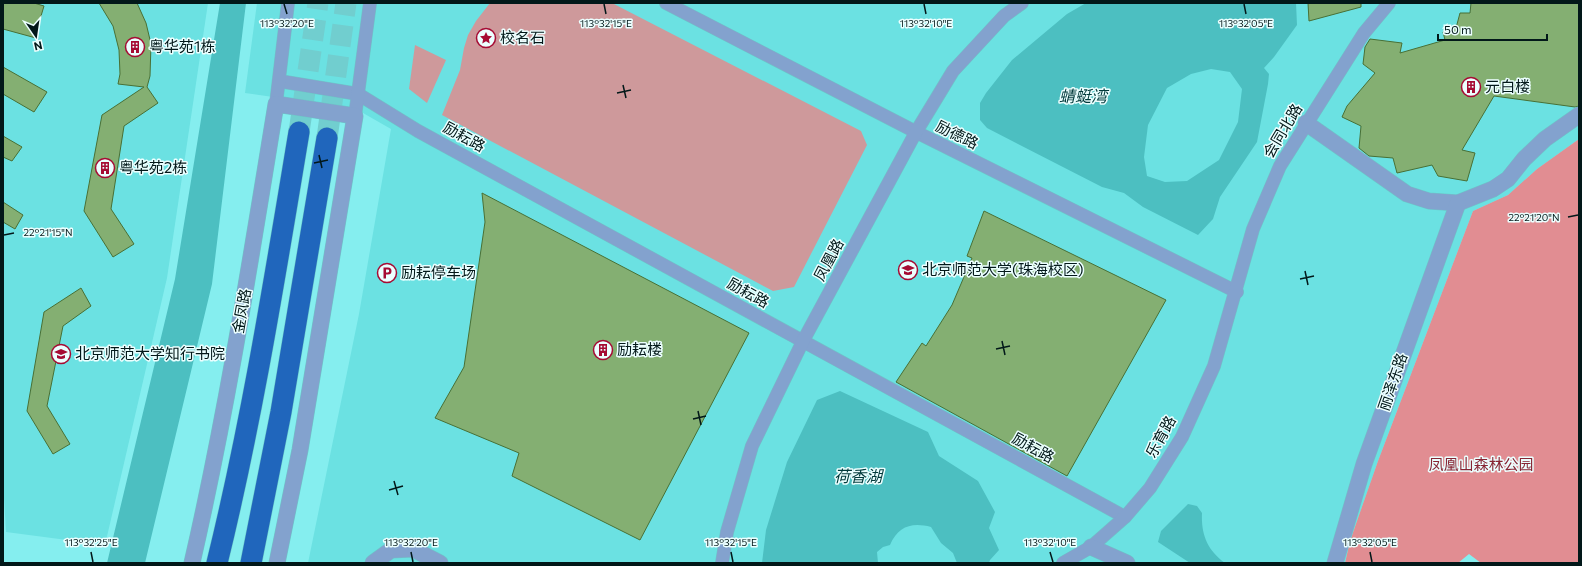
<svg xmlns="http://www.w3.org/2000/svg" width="1582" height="566" font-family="Commissioner,'Noto Sans SC',sans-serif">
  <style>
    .built { fill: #6be1e2 }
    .green { fill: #ce999b }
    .forest { fill: #e18d92 }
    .water { fill: #4cbfc1; fill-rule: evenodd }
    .building { fill: #84af72; stroke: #487035 }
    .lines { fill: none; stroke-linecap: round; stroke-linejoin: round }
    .trunk-tunnel { stroke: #71cecf; stroke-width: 21; stroke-dasharray: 21 10; stroke-linecap: butt }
    .minor-casing { stroke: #6dc7c8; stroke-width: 14 }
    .tertiary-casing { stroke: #6dc7c8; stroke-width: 17 }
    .trunk-casing { stroke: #6dc7c8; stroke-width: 22 }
    .minor { stroke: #83a2ce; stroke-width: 13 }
    .tertiary { stroke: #83a2ce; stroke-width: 16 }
    .trunk { stroke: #2066bc; stroke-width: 21 }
    .ticks { fill: none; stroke: #021819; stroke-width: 1.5 }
    .labels { text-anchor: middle; stroke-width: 3; stroke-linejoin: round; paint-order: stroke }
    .poi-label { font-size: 15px; fill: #021819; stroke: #ecffff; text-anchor: start }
    .street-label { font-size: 15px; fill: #021819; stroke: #ecffff }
    .park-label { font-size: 15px; fill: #872533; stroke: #ecffff }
    .water-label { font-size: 16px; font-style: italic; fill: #01393a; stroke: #ecffff }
    .ticks-label { font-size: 10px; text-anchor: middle; fill: #021819; stroke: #ecffff; stroke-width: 3; stroke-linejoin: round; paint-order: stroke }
  </style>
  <rect width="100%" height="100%" fill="#85eeef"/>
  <g class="built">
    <polygon points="3,3 208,3 167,278 105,545 6,532 3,481"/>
    <polygon points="257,3 1579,3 1579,139 1537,169 1508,195 1473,211 1378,461 1350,541 1345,563 308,563 359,314 391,129 356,109 245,93"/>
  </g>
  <g class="green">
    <polygon points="490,3 612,3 861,131 867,145 794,287 773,291 442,115 460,70 464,48 468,35 476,21"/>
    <polygon points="415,45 446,60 427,103 409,89"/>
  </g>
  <polygon class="forest" points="1579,139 1579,563 1481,563 1469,554 1458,563 1345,563 1350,541 1378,461 1473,211 1508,195 1537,169"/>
  <g class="water">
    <polygon points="220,3 246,3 212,284 145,563 107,563 175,279"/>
    <path d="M1086,3H1296L1297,25L1274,57L1264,68L1269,74L1268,84L1257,142L1220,197L1213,219L1198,235L1143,207L1124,193L1102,187L987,128L980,120V103L986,93L1012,60L1067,14ZM1211,69L1230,72L1242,89L1238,122L1219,160L1187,181L1165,182L1147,176L1144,157L1148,125L1167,88L1191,74Z"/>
    <path d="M840,391L928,432L939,456L978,481L995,512L989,528L999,550L990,560L989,563H957L953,553L941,543L931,527C912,522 898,526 890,545L883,547L877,552L878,563H762L766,530L787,462L817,400Z"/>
    <path d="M1188,504L1197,506L1202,513C1201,534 1207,550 1225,563H1190L1158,542L1161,531Z"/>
  </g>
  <g class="building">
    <polygon points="3,3 34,3 44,6 38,26 36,38 3,29"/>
    <polygon points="99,3 137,3 146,23 151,44 150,76 147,87 158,103 124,126 111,209 134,244 113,257 84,211 102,115 144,87 118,84 120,74 119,50 113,26"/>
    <polygon points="1308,3 1361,3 1361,7 1309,21"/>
    <polygon points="1471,3 1579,3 1579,106 1575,107 1494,96 1462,150 1475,153 1467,181 1438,176 1432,165 1397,173 1393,158 1369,156 1359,148 1361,126 1342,117 1347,106 1375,73 1363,64 1365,47 1370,39 1402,43 1400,53 1445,40 1443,32 1456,28 1460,13 1470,13"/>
    <polygon points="3,67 47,92 34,112 3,94"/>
    <polygon points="3,136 22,147 12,161 3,157"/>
    <polygon points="482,193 749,333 640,540 512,476 519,453 435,418 464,367 485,222"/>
    <polygon points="3,202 23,215 15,229 3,222"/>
    <polygon points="984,211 1166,300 1067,476 896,382 922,343 926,346 952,305 972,258 967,256"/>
    <polygon points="81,288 91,306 63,326 47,406 70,444 53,454 27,411 44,312"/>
  </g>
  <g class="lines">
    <g class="trunk-tunnel">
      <polyline points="299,132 318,3"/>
      <polyline points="327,138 346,3"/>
    </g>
    <g class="minor-casing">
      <g id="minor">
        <polyline points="666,3 916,132 1237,292"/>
        <polyline points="279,81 358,94 418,131 1125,517"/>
        <polyline points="276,104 288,3"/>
        <polyline points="355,116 370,3"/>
        <polyline points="722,563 727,532 752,446 803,341 916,132 953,71 1004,16 1022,3"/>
        <polyline points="1063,563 1091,547 1125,517 1150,488 1182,437 1214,366 1253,229 1280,166 1364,33 1389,3"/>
      </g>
    </g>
    <g class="tertiary-casing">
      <g id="tertiary">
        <polyline points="1306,123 1407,194 1429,201 1458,203 1493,189 1508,179 1524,159 1545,139 1579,115"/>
        <polyline points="1091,547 1127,563"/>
        <path d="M192,563C227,411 251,257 276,104L355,116L300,450L277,563"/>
        <polyline points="373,563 391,550 413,549 440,563"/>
        <polyline points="1335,563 1364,464 1458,203"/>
      </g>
    </g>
    <g class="trunk-casing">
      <g id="trunk">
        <path d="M217,563C252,421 275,276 299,132"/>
        <polyline points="251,563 281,412 327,138"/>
      </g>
    </g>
    <use href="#minor" class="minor"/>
    <use href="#tertiary" class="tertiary"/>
    <use href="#trunk" class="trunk"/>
  </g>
  <path class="ticks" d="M284,4L287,14M604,4L606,14M924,4L926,14M1244,4L1246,14M623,85L626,98M617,93L631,90M319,155L322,168M314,163L328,160M1568,217L1578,215M4,235L14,233M1305,271L1308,285M1300,279L1314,276M1002,341L1005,355M996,349L1010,346M698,411L701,425M693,419L706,416M394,481L398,495M389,490L403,486M91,552L93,562M411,552L413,562M731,552L733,562M1050,552L1053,562M1370,552L1372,562"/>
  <defs>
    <g id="sight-ring" transform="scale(1)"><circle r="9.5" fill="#ecffff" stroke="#a60b33" stroke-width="1.5"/><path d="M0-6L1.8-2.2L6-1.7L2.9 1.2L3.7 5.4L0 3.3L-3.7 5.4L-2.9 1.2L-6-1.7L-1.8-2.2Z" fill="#a60b33"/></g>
    <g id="building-ring" transform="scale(1)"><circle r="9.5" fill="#ecffff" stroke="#a60b33" stroke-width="1.5"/><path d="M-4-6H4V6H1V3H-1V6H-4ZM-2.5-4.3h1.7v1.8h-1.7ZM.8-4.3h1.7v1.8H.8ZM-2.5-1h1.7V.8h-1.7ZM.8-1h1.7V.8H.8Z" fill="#a60b33"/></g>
    <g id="university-ring" transform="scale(1)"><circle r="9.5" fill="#ecffff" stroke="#a60b33" stroke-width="1.5"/><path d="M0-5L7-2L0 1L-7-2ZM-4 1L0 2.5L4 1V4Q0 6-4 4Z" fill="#a60b33"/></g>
    <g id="parking-ring" transform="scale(1)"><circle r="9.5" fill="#ecffff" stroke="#a60b33" stroke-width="1.5"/><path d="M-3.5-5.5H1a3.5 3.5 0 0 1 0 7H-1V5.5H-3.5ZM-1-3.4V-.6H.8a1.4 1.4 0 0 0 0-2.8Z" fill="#a60b33"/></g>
  </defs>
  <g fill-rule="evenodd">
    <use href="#sight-ring" x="486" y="38"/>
    <use href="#building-ring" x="135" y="47"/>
    <use href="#building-ring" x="1471" y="87"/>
    <use href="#building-ring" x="105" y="168"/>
    <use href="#university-ring" x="908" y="270"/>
    <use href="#parking-ring" x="387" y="273"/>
    <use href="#building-ring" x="603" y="350"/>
    <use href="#university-ring" x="61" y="354"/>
  </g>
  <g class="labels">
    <g class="poi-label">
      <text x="500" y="43">校名石</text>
      <text x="149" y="52">粤华苑1栋</text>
      <text x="1485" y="92">元白楼</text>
      <text x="119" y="173">粤华苑2栋</text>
      <text x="922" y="275">北京师范大学(珠海校区)</text>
      <text x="401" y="278">励耘停车场</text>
      <text x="617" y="355">励耘楼</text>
      <text x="75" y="359">北京师范大学知行书院</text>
    </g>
    <g class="street-label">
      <text transform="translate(1283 131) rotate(-59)" y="5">会同北路</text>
      <text transform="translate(957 135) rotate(26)" y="5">励德路</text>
      <text transform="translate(464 137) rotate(29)" y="5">励耘路</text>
      <text transform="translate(829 260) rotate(-62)" y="5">凤凰路</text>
      <text transform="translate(748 293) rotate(29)" y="5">励耘路</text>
      <text transform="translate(242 311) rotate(-80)" y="5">金凤路</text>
      <text transform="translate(1393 382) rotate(-71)" y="5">丽泽东路</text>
      <text transform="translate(1161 437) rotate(-61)" y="5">乐育路</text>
      <text transform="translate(1033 448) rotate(29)" y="5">励耘路</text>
    </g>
    <g class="park-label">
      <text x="1481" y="470">凤凰山森林公园</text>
    </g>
    <g class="water-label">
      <text x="1083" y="102">蜻蜓湾</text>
      <text x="858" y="482">荷香湖</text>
    </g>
  </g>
  <g class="ticks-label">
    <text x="287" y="27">113°32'20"E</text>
    <text x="606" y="27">113°32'15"E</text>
    <text x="926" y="27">113°32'10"E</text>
    <text x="1246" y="27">113°32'05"E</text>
    <text x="1534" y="221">22°21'20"N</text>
    <text x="48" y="236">22°21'15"N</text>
    <text x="91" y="546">113°32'25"E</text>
    <text x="411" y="546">113°32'20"E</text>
    <text x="731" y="546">113°32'15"E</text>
    <text x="1050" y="546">113°32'10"E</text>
    <text x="1370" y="546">113°32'05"E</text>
  </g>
  <rect width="1582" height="566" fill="none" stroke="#021819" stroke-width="8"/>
  <g transform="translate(36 36) rotate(167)" stroke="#ecffff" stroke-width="3" paint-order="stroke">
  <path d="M0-3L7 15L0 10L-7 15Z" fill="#021819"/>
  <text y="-6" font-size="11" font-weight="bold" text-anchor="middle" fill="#021819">N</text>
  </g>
  <path d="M1438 34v6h109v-6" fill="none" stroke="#021819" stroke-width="2"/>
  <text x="1444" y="34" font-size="12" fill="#021819" stroke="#ecffff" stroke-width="3" paint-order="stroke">50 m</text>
</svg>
